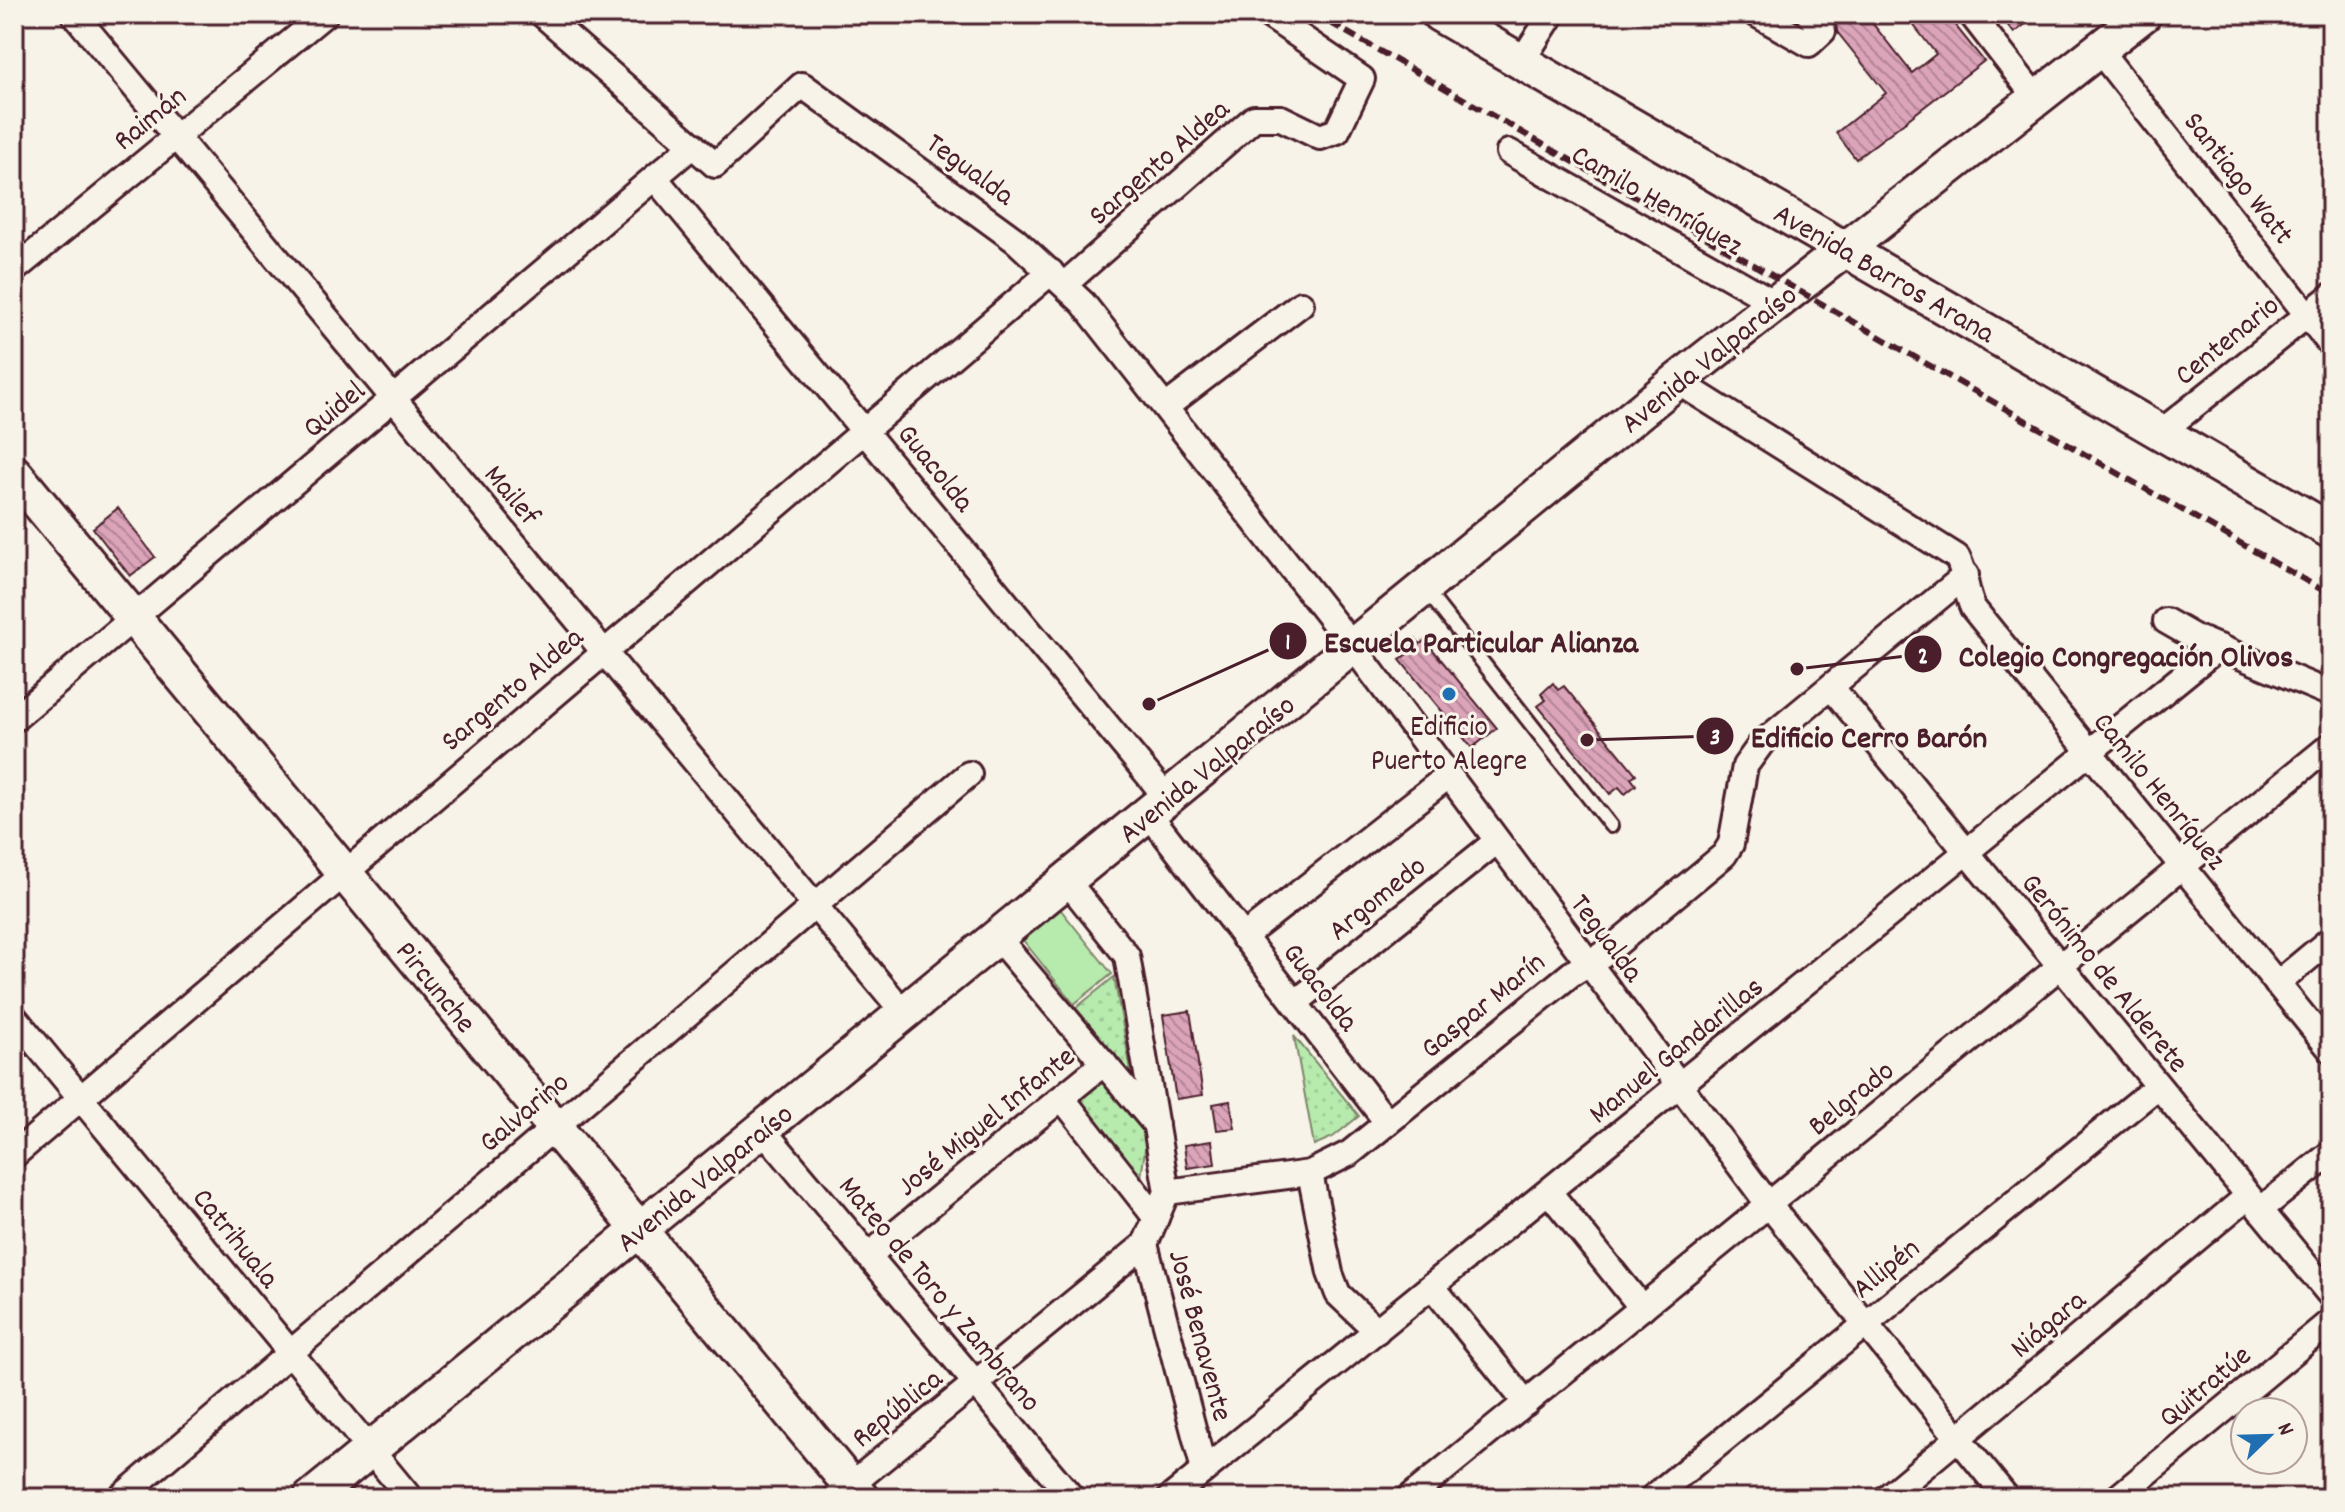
<svg xmlns="http://www.w3.org/2000/svg" width="2345" height="1512" font-family="Dekko,sans-serif">
  <style>
    .grass { fill: url(#grass-dots); stroke: #80856c; stroke-width: 2 }
    .pitch { fill: #b6ebad; stroke: #80856c; stroke-width: 2 }
    .building { fill: url(#building-back-hatch); stroke: #4a1f2b; stroke-width: 2 }
    .lines { fill: none; stroke-linecap: round; stroke-linejoin: round }
    .lane-casing { stroke: #4a1f2b; stroke-width: 18 }
    .street-casing { stroke: #4a1f2b; stroke-width: 30 }
    .secondary-casing { stroke: #4a1f2b; stroke-width: 40 }
    .lane { stroke: #f7f3e8; stroke-width: 12 }
    .street { stroke: #f7f3e8; stroke-width: 24 }
    .secondary { stroke: #f7f3e8; stroke-width: 34 }
    .rail { stroke: #4a1f2b; stroke-width: 6; stroke-dasharray: 12 6; stroke-linecap: butt }
    .poi-dot { fill: #1f6fb2; stroke: #f7f3e8; stroke-width: 3 }
    .labels { text-anchor: middle; stroke-width: 6; stroke-linejoin: round; paint-order: stroke }
    .street-label { font-size: 30px; fill: #4a1f2b; stroke: #f7f3e8 }
    .poi-label { font-size: 30px; fill: #4a1f2b; stroke: #f7f3e8 }
    .leader { fill: none; stroke: #4a1f2b; stroke-width: 3 }
    .callout-dot { fill: #4a1f2b; stroke: #f7f3e8; stroke-width: 3 }
    .mark-label { font-size: 24px; text-anchor: middle; font-weight: bold; fill: #fff }
    .callout-label { font-size: 32px; text-anchor: middle; font-weight: bold; fill: #4a1f2b; stroke: #f7f3e8; stroke-width: 6; stroke-linejoin: round; paint-order: stroke }
  </style>
  <defs>
    <pattern id="grass-dots" width="8" height="8" patternUnits="userSpaceOnUse" patternTransform="scale(2)"><rect width="8" height="8" fill="#b6ebad"/><path d="M2 2h.1M6 6h.1" fill="none" stroke="#9ec995" stroke-width="1.8" stroke-linecap="round"/></pattern>
    <pattern id="building-back-hatch" width="6" height="6" patternUnits="userSpaceOnUse" patternTransform="scale(2)"><rect width="6" height="6" fill="#dba4b9"/><path d="M-1 5l2 2M0 0l6 6M5-1l2 2" fill="none" stroke="#b48597"/></pattern>
  </defs>
  <rect width="100%" height="100%" fill="#f7f3e8"/>
  <filter id="ink" filterUnits="userSpaceOnUse"><feTurbulence type="fractalNoise" baseFrequency=".0125" numOctaves="2"/><feDisplacementMap in="SourceGraphic" scale="16" xChannelSelector="R" yChannelSelector="G"/><feConvolveMatrix kernelMatrix="1 2 1 2 8 2 1 2 1" color-interpolation-filters="sRGB"/></filter>
  <g filter="url(#ink)">
    <g class="grass">
      <polygon points="1114,977 1132,1076 1076,1008"/>
      <polygon points="1294,1036 1359,1116 1333,1137 1314,1145"/>
      <polygon points="1098,1066 1148,1128 1140,1185 1066,1092"/>
    </g>
    <polygon class="pitch" points="1057,905 1112,974 1074,1004 1019,935"/>
    <g class="building">
      <polygon points="1828,14 1865,14 1912,73 1936,54 1905,14 1946,14 1984,61 1856,159 1836,133 1886,93 1838,33"/>
      <polygon points="1999,14 2038,14 2014,33"/>
      <polygon points="118,508 155,557 130,576 93,528"/>
      <polygon points="1415,638 1420,644 1425,640 1497,728 1472,748 1400,660 1408,654 1403,647"/>
      <polygon points="1553,683 1558,690 1564,686 1636,774 1631,778 1636,785 1625,794 1619,787 1610,794 1538,706 1546,700 1541,694"/>
      <polygon points="1190,1011 1203,1095 1176,1099 1163,1015"/>
      <polygon points="1230,1101 1235,1128 1217,1130 1213,1104"/>
      <polygon points="1212,1141 1215,1164 1187,1168 1184,1145"/>
    </g>
    <g class="lines">
      <g class="lane-casing">
        <polyline id="lane" points="1425,589 1611,826"/>
      </g>
      <g class="street-casing">
        <g id="street">
          <polyline points="74,14 905,1014"/>
          <polyline points="542,14 715,165 802,85 1015,240 1083,303 1354,648 1769,1205 2007,1498"/>
          <polyline points="1756,14 1809,44 1823,31 1809,14"/>
          <polyline points="1971,14 2037,99"/>
          <polyline points="2099,50 2331,345"/>
          <polyline points="1521,62 1552,14"/>
          <polyline points="1509,152 1775,303"/>
          <polyline points="655,178 1168,799"/>
          <polyline points="14,270 325,14"/>
          <polyline points="1065,284 1254,118 1281,118 1320,137 1337,131 1362,79 1267,14"/>
          <path d="M1677,381L1957,557C1966,574 1965,591 1973,608L2331,1050"/>
          <polyline points="1167,406 1301,304"/>
          <polyline points="2161,432 2331,296"/>
          <polyline points="2166,621 2194,637 2331,694"/>
          <polyline points="1832,688 2331,1296"/>
          <polyline points="14,719 693,145"/>
          <polyline points="1149,814 1386,1121"/>
          <polyline points="1067,881 1127,956 1167,1192 1145,1244 1204,1470"/>
          <polyline points="997,937 1156,1125"/>
          <polyline points="1243,937 1448,776"/>
          <polyline points="2277,984 2331,939"/>
          <polyline points="1295,1003 1497,841"/>
          <polyline points="14,1017 410,1498"/>
          <polyline points="1062,1098 1156,1218"/>
          <polyline points="762,1129 1072,1498"/>
          <polyline points="14,1155 1051,272"/>
          <polyline points="1310,1173 1330,1273 1338,1294 1377,1331"/>
          <polyline points="1167,1192 1310,1173 1350,1153 1571,974 1608,951 1724,855 1731,844 1745,766 1761,744 1966,575"/>
          <polyline points="1549,1192 1642,1308"/>
          <polyline points="2260,1210 2331,1153"/>
          <polyline points="868,1256 1104,1063"/>
          <polyline points="1432,1286 1526,1403"/>
          <polyline points="120,1498 969,774"/>
          <polyline points="835,1498 1145,1244"/>
          <polyline points="1170,1498 2219,647"/>
          <polyline points="1409,1498 2331,745"/>
          <polyline points="1652,1498 2158,1086"/>
          <polyline points="1886,1498 2248,1196"/>
          <polyline points="2117,1498 2331,1321"/>
        </g>
      </g>
      <g class="secondary-casing">
        <g id="secondary">
          <polyline points="1439,14 2331,531"/>
          <polyline points="14,473 861,1498"/>
          <polyline points="311,1498 1677,381 2144,14"/>
        </g>
      </g>
      <use href="#lane" class="lane"/>
      <use href="#street" class="street"/>
      <use href="#secondary" class="secondary"/>
      <polyline class="rail" points="1315,14 2331,595"/>
    </g>
  </g>
  <circle class="poi-dot" cx="1449" cy="694" r="8"/>
  <g class="labels">
    <g class="street-label">
      <text transform="translate(149 117) rotate(-39)" y="10">Raimán</text>
      <text transform="translate(1158 161) rotate(-41)" y="10">Sargento Aldea</text>
      <text transform="translate(971 168) rotate(36)" y="10">Tegualda</text>
      <text transform="translate(2240 177) rotate(52)" y="10">Santiago Watt</text>
      <text transform="translate(1658 199) rotate(30)" y="10">Camilo Henríquez</text>
      <text transform="translate(1885 272) rotate(30)" y="10">Avenida Barros Arana</text>
      <text transform="translate(2226 339) rotate(-39)" y="10">Centenario</text>
      <text transform="translate(1708 358) rotate(-39)" y="10">Avenida Valparaíso</text>
      <text transform="translate(333 408) rotate(-40)" y="10">Quidel</text>
      <text transform="translate(937 467) rotate(51)" y="10">Guacolda</text>
      <text transform="translate(513 494) rotate(50)" y="10">Mailef</text>
      <text transform="translate(511 688) rotate(-40)" y="10">Sargento Aldea</text>
      <text transform="translate(1206 768) rotate(-39)" y="10">Avenida Valparaíso</text>
      <text transform="translate(2161 790) rotate(51)" y="10">Camilo Henríquez</text>
      <text transform="translate(1376 897) rotate(-39)" y="10">Argomedo</text>
      <text transform="translate(1608 937) rotate(53)" y="10">Tegualda</text>
      <text transform="translate(2106 972) rotate(51)" y="10">Gerónimo de Alderete</text>
      <text transform="translate(437 986) rotate(51)" y="10">Pircunche</text>
      <text transform="translate(1322 986) rotate(52)" y="10">Guacolda</text>
      <text transform="translate(1482 1004) rotate(-39)" y="10">Gaspar Marín</text>
      <text transform="translate(1675 1049) rotate(-39)" y="10">Manuel Gandarillas</text>
      <text transform="translate(1850 1097) rotate(-39)" y="10">Belgrado</text>
      <text transform="translate(523 1111) rotate(-40)" y="10">Galvarino</text>
      <text transform="translate(985 1120) rotate(-39)" y="10">José Miguel Infante</text>
      <text transform="translate(704 1177) rotate(-39)" y="10">Avenida Valparaíso</text>
      <text transform="translate(237 1237) rotate(51)" y="10">Catrihuala</text>
      <text transform="translate(1885 1267) rotate(-39)" y="10">Allipén</text>
      <text transform="translate(941 1293) rotate(50)" y="10">Mateo de Toro y Zambrano</text>
      <text transform="translate(2047 1323) rotate(-40)" y="10">Niágara</text>
      <text transform="translate(1202 1335) rotate(75)" y="10">José Benavente</text>
      <text transform="translate(2204 1385) rotate(-40)" y="10">Quitratúe</text>
      <text transform="translate(896 1407) rotate(-39)" y="10">República</text>
    </g>
    <g class="poi-label">
      <text x="1449" y="735">Edificio<tspan x="1449" dy="34">Puerto Alegre</tspan></text>
    </g>
  </g>
  <path class="leader" d="M1149 704L1288 641M1797 669L1923 654M1587 740L1715 736"/>
  <g class="callout-dot">
    <circle cx="1149" cy="704" r="8"/>
    <circle cx="1797" cy="669" r="8"/>
    <circle cx="1587" cy="740" r="8"/>
    <circle cx="1288" cy="641" r="20"/>
    <circle cx="1923" cy="654" r="20"/>
    <circle cx="1715" cy="736" r="20"/>
  </g>
  <g class="mark-label">
    <text x="1288" y="649">1</text>
    <text x="1923" y="663">2</text>
    <text x="1715" y="744">3</text>
  </g>
  <g class="callout-label">
    <text x="1481" y="652">Escuela Particular Alianza</text>
    <text x="2126" y="666">Colegio Congregación Olivos</text>
    <text x="1869" y="747">Edificio Cerro Barón</text>
  </g>
  <rect width="2345" height="1512" fill="none" stroke="#f7f3e8" stroke-width="48"/>
  <rect x="24" y="24" width="2297" height="1464" fill="none" stroke="#4a1f2b" stroke-width="3" filter="url(#ink)"/>
  <g transform="translate(2269 1436) rotate(67)"><circle r="38" fill="#f7f3e8" stroke="#b29e9c" stroke-width="2"/>
  <path d="M0-6L14 30L0 20L-14 30Z" fill="#1f6fb2"/>
  <text y="-12" font-size="22" font-weight="bold" text-anchor="middle" fill="#4a1f2b">N</text>
  </g>
</svg>
